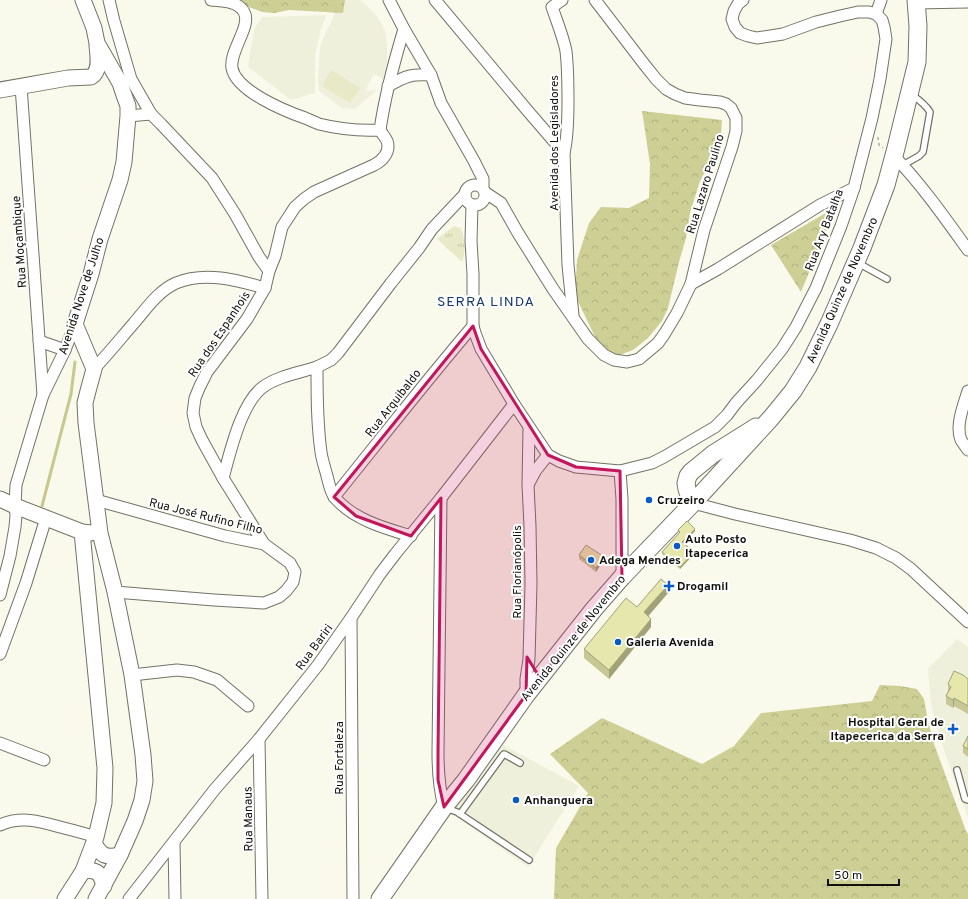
<svg xmlns="http://www.w3.org/2000/svg" width="968" height="899" font-family="Overpass,sans-serif">
  <style>
    .built { fill: #eff0db }
    .grass { fill: url(#grass-tufts) }
    .forest { fill: url(#forest-crowns) }
    .garden { fill: #e8eac7 }
    .lines { fill: none; stroke-linecap: round; stroke-linejoin: round }
    .stream { stroke: #c7c88e; stroke-width: 3 }
    .lane-casing { stroke: #727366; stroke-width: 8 }
    .street-casing { stroke: #727366; stroke-width: 13 }
    .secondary-casing { stroke: #727366; stroke-width: 17 }
    .primary-casing { stroke: #727366; stroke-width: 19 }
    .path { stroke: #ababa0; stroke-width: 1.5; stroke-dasharray: 3 3; stroke-linecap: butt }
    .lane { stroke: #fff; stroke-width: 5.5 }
    .street { stroke: #fff; stroke-width: 11 }
    .secondary { stroke: #fff; stroke-width: 15 }
    .primary { stroke: #fff; stroke-width: 17 }
    .wall { fill: #c6c794 }
    .shaded-wall { fill: #a1a278 }
    .building { fill: #e6e7ac; stroke: #a1a278 }
    .marked { fill: #c2185b; fill-opacity: 0.2; stroke: #c2185b; stroke-width: 3; stroke-linejoin: round }
    .poi-dot { fill: #0b5bc5; stroke: #fff; stroke-width: 1.5 }
    .labels { text-anchor: middle; stroke-width: 4; stroke-linejoin: round; paint-order: stroke }
    .street-label { font-size: 12px; fill: #10100c; stroke: #fff }
    .poi-label { font-size: 12px; font-weight: bold; fill: #10100c; stroke: #fff; text-anchor: start }
    .quarter-label { font-size: 14px; letter-spacing: 1px; fill: #15386d; stroke: #fff }
  </style>
  <defs>
    <pattern id="grass-tufts" width="24" height="20" patternUnits="userSpaceOnUse"><rect width="24" height="20" fill="#e8eac7"/><path d="M3 7l-1-3M5 7V3M7 7l1-3M15 17l-1-3M17 17v-4M19 17l1-3" fill="none" stroke="#c6c8aa"/></pattern>
    <pattern id="forest-crowns" width="20" height="18" patternUnits="userSpaceOnUse"><rect width="20" height="18" fill="#cdcf94"/><path d="M2 6a3 3 0 1 1 6 0M12 15a3 3 0 1 1 6 0" fill="none" stroke="#afb17e"/></pattern>
  </defs>
  <rect width="100%" height="100%" fill="#fafaec"/>
  <g class="built">
    <polygon points="341,0 360,0 369,8 377,16 385,30 387,45 387,62 383,79 374,74 367,87 366,91 377,90 355,109 342,108 319,91 318,79 320,46"/>
    <polygon points="327,15 321,28 315,56 315,93 291,100 248,67 254,29 262,17"/>
    <polygon points="957,639 968,647 968,818 945,753 931,705 928,669"/>
    <polygon points="500,743 579,786 528,867 451,813"/>
  </g>
  <path class="grass" d="M454,226L461,228C465,239 466,251 462,262L437,239Z"/>
  <g class="forest">
    <polygon points="230,0 345,0 343,13 289,10 274,13 262,12"/>
    <polygon points="642,111 722,120 719,158 707,168 700,181 690,213 686,238 679,262 668,308 662,321 648,338 633,350 614,357 597,341 575,295 577,260 589,223 601,207 629,208 649,198 650,164"/>
    <polygon points="836,207 801,292 771,245"/>
    <polygon points="880,685 900,686 917,689 924,699 928,721 934,744 966,831 968,834 968,899 554,899 556,848 588,793 550,754 602,718 702,764 734,746 761,713 872,701"/>
  </g>
  <polygon class="garden" points="331,70 360,88 350,103 322,86"/>
  <g class="lines">
    <polyline class="stream" points="42,506 71,394 75,362"/>
    <g class="lane-casing">
      <g id="lane">
        <path d="M903,165L919,156L923,152L930,112C925,104 919,100 912,95"/>
        <polyline points="858,263 887,279"/>
        <polyline points="957,770 965,799 968,800"/>
        <polyline points="446,808 457,812 529,860"/>
        <polyline points="460,814 503,755 504,754 506,755 520,763"/>
      </g>
    </g>
    <g class="street-casing">
      <g id="street">
        <polyline points="109,0 114,21 131,79 151,114 161,124 212,178 235,214 259,257 269,271 265,288 247,319 207,372 200,386 195,398 193,413 196,427 202,440 223,478 264,544"/>
        <path d="M211,0C222,1 238,1 244,12C252,26 229,51 232,68C236,91 285,111 305,118C310,120 314,122 319,124C339,129 360,131 380,130"/>
        <polyline points="389,0 404,29 431,75 441,103 474,161 483,179 483,188"/>
        <polyline points="435,0 527,110 564,153"/>
        <path d="M562,0L552,7C557,22 563,36 566,51C568,68 568,84 568,101C568,118 568,136 564,153L568,265L573,315"/>
        <polyline points="595,0 644,64 656,79 666,89 675,94 685,98 700,100 720,102 726,104 731,108 736,118 736,131 732,147 704,230 691,284"/>
        <polyline points="916,3 968,2"/>
        <polyline points="876,14 881,0"/>
        <polyline points="21,86 43,395"/>
        <path d="M388,86C406,76 410,74 431,75"/>
        <polyline points="128,116 151,114"/>
        <path d="M894,156C922,185 945,218 968,250"/>
        <circle cx="475" cy="195" r="10"/>
        <polyline points="486,193 501,203 518,233 553,289 588,339 604,355 614,360 627,362 639,359 658,343 665,333 677,313 691,284 718,269 820,205 854,188"/>
        <polyline points="472,205 471,241 473,274 473,326 475,333 481,349 514,404 548,455 559,461 576,467 620,471 652,463 664,457 715,427 727,415 736,403 757,380 782,349 796,327 816,288 841,226 854,188 872,118 880,79 886,39 884,27 882,20 876,14 869,12 858,12 840,16 816,22 783,34 757,38 748,36 740,33 735,27 732,19 734,11 738,4 743,0"/>
        <path d="M269,271L275,256L282,227L295,207L304,199L314,192L374,165C382,161 391,152 387,141C386,138 382,134 380,130C385,95 394,62 404,29"/>
        <polyline points="39,341 65,350"/>
        <path d="M94,369C108,354 121,338 134,323C146,309 158,291 176,283C205,271 237,280 265,288"/>
        <path d="M968,391C964,404 955,426 961,440C963,443 966,447 968,450"/>
        <polyline points="620,471 622,499 622,577"/>
        <path d="M223,478C230,453 241,403 263,387C278,376 299,373 317,367"/>
        <polyline points="529,483 536,470 548,455"/>
        <path d="M334,497C380,440 425,382 473,326"/>
        <path d="M441,498L438,753C438,772 439,788 444,807"/>
        <polyline points="96,500 225,536 264,544 290,563 295,572 293,582 286,591 279,597 264,603 214,600 115,592"/>
        <polyline points="693,503 735,514 850,540 876,548 896,558 911,569 968,622"/>
        <path d="M411,536C384,528 355,520 336,499C330,493 329,483 327,476C325,468 322,460 321,452C317,424 317,396 317,367L331,360L338,353L391,283L419,248L432,229L465,194"/>
        <polyline points="0,595 10,556 15,527 16,515 15,506 16,485 43,395 65,350 75,324"/>
        <polyline points="351,618 353,899"/>
        <polyline points="0,654 26,583 46,518"/>
        <polyline points="132,675 177,670 194,672 217,680 248,706"/>
        <polyline points="526,695 526,679 529,659 531,584 530,526 528,485 529,428"/>
        <polyline points="259,739 262,899"/>
        <polyline points="0,743 44,760"/>
        <path d="M0,825C21,816 39,821 60,827C72,830 84,833 96,837"/>
        <polyline points="174,842 175,899"/>
        <polyline points="129,899 215,789 259,739 318,665 351,618 380,574 396,553 441,498 514,404"/>
      </g>
    </g>
    <g class="secondary-casing">
      <g id="secondary">
        <polyline points="83,0 94,28 97,43 120,83 124,95 128,106 128,116 124,162 120,180 100,239 91,274 75,324 94,369 88,391 85,403 86,423 100,533 115,592 132,675 143,755 145,781 142,800 135,821 120,855 96,899"/>
        <path d="M0,90L68,78L91,77C101,71 98,56 97,46"/>
        <polyline points="0,499 15,506 82,532 91,533"/>
        <path d="M94,843C101,856 106,858 120,855"/>
        <path d="M83,871C97,869 101,873 104,886"/>
        <polyline points="65,899 83,871 96,837 104,803 105,768 82,532"/>
      </g>
    </g>
    <g class="primary-casing">
      <g id="primary">
        <polyline points="693,503 689,495 687,489 686,483 688,476 691,472 713,454 756,427"/>
        <polyline points="380,899 444,807 466,780 526,695 594,609 622,577 693,503 771,418 793,391 808,367 829,324 862,248 886,185 896,148 917,62 918,26 916,0"/>
      </g>
    </g>
    <polyline class="path" points="878,137 879,145 883,148"/>
    <use href="#lane" class="lane"/>
    <use href="#street" class="street"/>
    <use href="#secondary" class="secondary"/>
    <use href="#primary" class="primary"/>
  </g>
  <g class="wall">
    <polygon points="678,530 695,531 684,543 694,554 680,569 662,554 662,552 679,533"/>
    <polygon points="579,555 603,561 596,572 579,559"/>
    <polygon points="668,593 648,616 651,627 609,679 584,658 584,649 637,607"/>
    <polygon points="968,679 968,714 954,706 953,708 946,704 946,696 948,691 948,684"/>
    <polygon points="968,736 968,757 963,753 963,746"/>
  </g>
  <g class="shaded-wall">
    <polygon points="695,529 695,531 682,544 682,542"/>
    <polygon points="694,552 694,554 680,569 680,567"/>
    <polygon points="603,556 603,561 596,572 596,568"/>
    <polygon points="668,585 668,593 644,621 644,612"/>
    <polygon points="651,619 651,627 609,679 609,670"/>
    <polygon points="954,698 954,706 953,708 953,700"/>
  </g>
  <g class="building">
    <polygon points="687,521 695,529 682,542 694,552 680,567 662,552 680,532 678,530"/>
    <polygon points="586,545 603,556 596,568 579,555"/>
    <polygon points="661,579 668,585 644,612 651,619 609,670 584,649 626,598 637,607"/>
    <polygon points="954,671 963,675 968,679 968,706 954,698 953,700 946,696 951,687 948,684"/>
    <polygon points="968,736 968,749 963,746"/>
  </g>
  <path class="marked" d="M473,326L481,349L548,455L576,467L620,471L622,577L540,678L527,657L526,695L444,807L438,780V753L441,498L411,536L356,516L334,497Z"/>
  <g class="poi-dot">
    <circle cx="649" cy="500" r="4"/>
    <circle cx="677" cy="546" r="4"/>
    <circle cx="591" cy="560" r="4"/>
    <path d="M667 580h4v4h4v4h-4v4h-4v-4h-4v-4h4z"/>
    <circle cx="618" cy="642" r="4"/>
    <path d="M951 723h4v4h4v4h-4v4h-4v-4h-4v-4h4z"/>
    <circle cx="516" cy="800" r="4"/>
  </g>
  <g class="labels">
    <g class="street-label">
      <text transform="translate(554 143) rotate(-90)" y="4">Avenida dos Legisladores</text>
      <text transform="translate(705 184) rotate(-73)" y="4">Rua Lazaro Paulino</text>
      <text transform="translate(824 230) rotate(-69)" y="4">Rua Ary Batalha</text>
      <text transform="translate(19 242) rotate(-94)" y="4">Rua Moçambique</text>
      <text transform="translate(842 290) rotate(-66)" y="4">Avenida Quinze de Novembro</text>
      <text transform="translate(81 296) rotate(-72)" y="4">Avenida Nove de Julho</text>
      <text transform="translate(219 334) rotate(-56)" y="4">Rua dos Espanhois</text>
      <text transform="translate(393 403) rotate(-52)" y="4">Rua Arquibaldo</text>
      <text transform="translate(206 516) rotate(14)" y="4">Rua José Rufino Filho</text>
      <text transform="translate(517 572) rotate(-90)" y="4">Rua Florianópolis</text>
      <text transform="translate(573 638) rotate(-51)" y="4">Avenida Quinze de Novembro</text>
      <text transform="translate(314 647) rotate(-54)" y="4">Rua Bariri</text>
      <text transform="translate(339 758) rotate(-90)" y="4">Rua Fortaleza</text>
      <text transform="translate(248 819) rotate(-91)" y="4">Rua Manaus</text>
    </g>
    <g class="poi-label">
      <text x="657" y="504">Cruzeiro</text>
      <text x="685" y="543">Auto Posto<tspan x="685" dy="14">Itapecerica</tspan></text>
      <text x="599" y="564">Adega Mendes</text>
      <text x="677" y="590">Drogamil</text>
      <text x="626" y="646">Galeria Avenida</text>
      <text x="944" y="726" text-anchor="end">Hospital Geral de<tspan x="944" dy="14">Itapecerica da Serra</tspan></text>
      <text x="524" y="804">Anhanguera</text>
    </g>
    <g class="quarter-label">
      <text x="486" y="306">SERRA LINDA</text>
    </g>
  </g>
  <path d="M828 879v6h71v-6" fill="none" stroke="#10100c" stroke-width="2"/>
  <text x="834" y="879" font-size="12" fill="#10100c" stroke="#ffffff" stroke-width="3" paint-order="stroke">50 m</text>
</svg>
